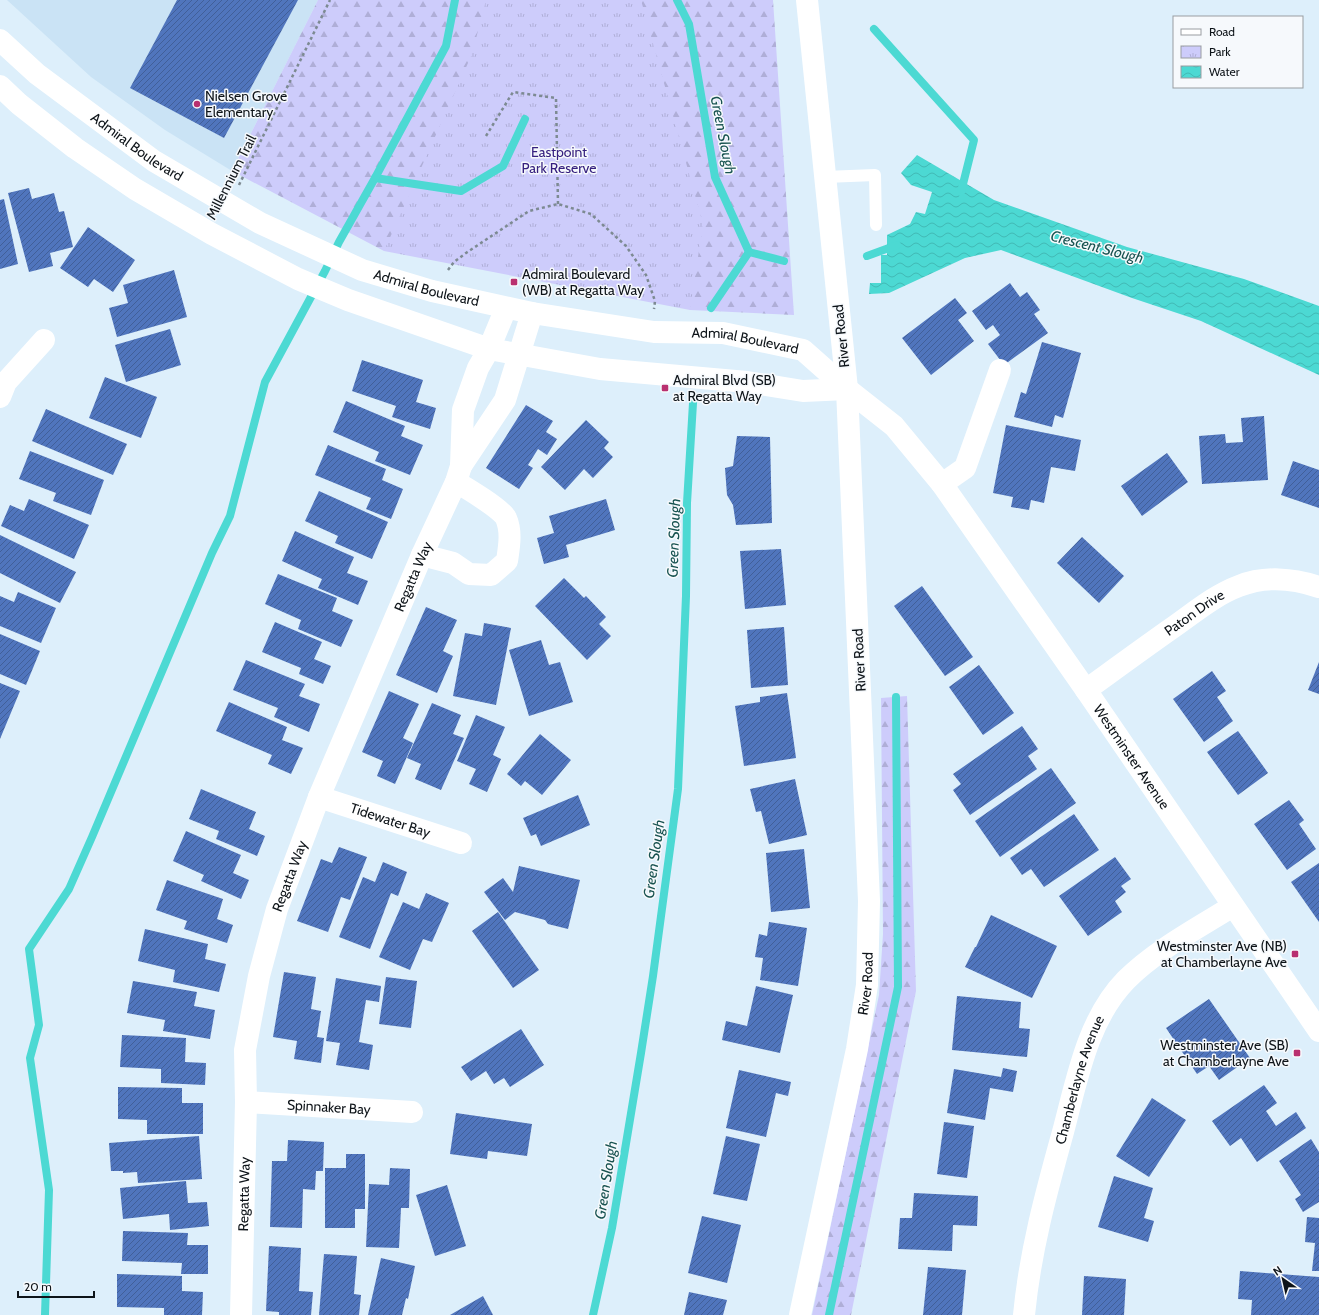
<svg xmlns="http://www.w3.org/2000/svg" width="1319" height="1315" font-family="Cabin,sans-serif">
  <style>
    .built { fill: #cae3f5 }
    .forest { fill: url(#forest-firs) }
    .park { fill: url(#park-tufts) }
    .water { fill: url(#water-waves) }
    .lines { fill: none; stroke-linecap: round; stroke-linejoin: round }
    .stream { stroke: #4cd9d3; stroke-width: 8 }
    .building { fill: url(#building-hatch) }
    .path { stroke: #7d8a92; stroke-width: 2.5; stroke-dasharray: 3 3; stroke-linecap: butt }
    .lane { stroke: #fff; stroke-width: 12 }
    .street { stroke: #fff; stroke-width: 22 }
    .secondary { stroke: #fff; stroke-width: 22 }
    .poi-dot { fill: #b9306f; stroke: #f6f9fc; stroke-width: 1.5 }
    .labels { text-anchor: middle; stroke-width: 3; stroke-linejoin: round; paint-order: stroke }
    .poi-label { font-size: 14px; fill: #0e1419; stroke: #f6f9fc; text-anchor: start }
    .street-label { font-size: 14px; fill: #0e1419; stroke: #f6f9fc }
    .park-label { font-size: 14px; fill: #36207f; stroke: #f6f9fc }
    .water-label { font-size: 15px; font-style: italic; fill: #185351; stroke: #f6f9fc }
  </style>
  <defs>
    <pattern id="forest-firs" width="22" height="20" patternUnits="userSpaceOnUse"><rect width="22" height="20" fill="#cdccfb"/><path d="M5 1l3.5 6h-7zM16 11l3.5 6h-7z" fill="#afaed7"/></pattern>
    <pattern id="park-tufts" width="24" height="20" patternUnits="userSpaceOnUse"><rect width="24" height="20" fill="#cdccfb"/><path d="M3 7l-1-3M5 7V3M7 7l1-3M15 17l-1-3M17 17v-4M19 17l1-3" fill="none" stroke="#afaed7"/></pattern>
    <pattern id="water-waves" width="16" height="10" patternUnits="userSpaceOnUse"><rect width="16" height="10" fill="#4cd9d3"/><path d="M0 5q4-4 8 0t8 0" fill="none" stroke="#41b9b5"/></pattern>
    <pattern id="building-hatch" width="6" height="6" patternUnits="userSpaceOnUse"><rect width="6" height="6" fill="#5075bd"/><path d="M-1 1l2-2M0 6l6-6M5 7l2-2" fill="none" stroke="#415f99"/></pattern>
  </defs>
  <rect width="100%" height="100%" fill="#ddeffb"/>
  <polygon class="built" points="7,0 318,0 232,171 165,130 91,77"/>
  <g class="forest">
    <polygon points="318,0 773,0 794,315 690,310 610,202 384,251 232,171"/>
    <polygon points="907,696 916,991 851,1315 812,1315 879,995 883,934 881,698"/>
  </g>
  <polygon class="park" points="486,0 641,0 703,224 690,310 384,251 472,54"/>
  <polygon class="water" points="917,155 994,200 1127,247 1244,279 1319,306 1319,375 1201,321 1132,298 1001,250 965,258 889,293 869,294 870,283 881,283 881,255 887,255 887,235 910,224 916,212 925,214 932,192 911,185 901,173"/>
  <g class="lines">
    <g class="stream">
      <polyline points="677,0 689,24 715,177 749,252"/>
      <polyline points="874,29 974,140 961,192"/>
      <polyline points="375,178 461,191 503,166 525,119"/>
      <polyline points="749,252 784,261"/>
      <polyline points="867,256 897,245"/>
      <polyline points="711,308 749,252"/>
      <polyline points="45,1315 49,1190 30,1058 39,1025 29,949 69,889 92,837 212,553 230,516 265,382 325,271 339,242 375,178 446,46 455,0"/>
      <polyline points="593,1315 612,1228 641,1053 653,976 678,789 686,596 687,503 693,403"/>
      <polyline points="829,1315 898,987 896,697"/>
    </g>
  </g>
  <g class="building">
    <polygon points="177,0 298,0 224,138 130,88"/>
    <polygon points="29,188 32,199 54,193 59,212 64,211 73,247 50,253 53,266 29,272 8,193"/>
    <polygon points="4,199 18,264 0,269 0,200"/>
    <polygon points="88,227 135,260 113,292 94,279 88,287 60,268"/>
    <polygon points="174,270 187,317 117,337 109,308 128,303 123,285"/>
    <polygon points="1010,283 1020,297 1027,292 1040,310 1034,314 1048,333 1004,365 988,344 1000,335 993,325 986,330 972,311"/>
    <polygon points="955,298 967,313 958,320 974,341 931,375 902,338"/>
    <polygon points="170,329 181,365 126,382 115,345"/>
    <polygon points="1042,342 1081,353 1063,418 1055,415 1052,427 1014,417 1021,392 1026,394"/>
    <polygon points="362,360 423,380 416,402 436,408 430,429 392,417 396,406 352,391"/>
    <polygon points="105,377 157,397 141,438 89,418"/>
    <polygon points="346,401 405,426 401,436 423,445 410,475 375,461 379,452 333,432"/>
    <polygon points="526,405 553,421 546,432 557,439 547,455 538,449 528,465 533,468 519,489 486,468"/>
    <polygon points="46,409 127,444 113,475 32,441"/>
    <polygon points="1264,416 1268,480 1202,484 1199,436 1225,434 1226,443 1243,442 1241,418"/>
    <polygon points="586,420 609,442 604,448 613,457 593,478 584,469 565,490 541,467"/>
    <polygon points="1006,425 1081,440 1075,471 1051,467 1044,503 1031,500 1029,510 1011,507 1013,497 993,493"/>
    <polygon points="737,436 770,437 772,523 736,525 733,505 727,495 725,468 733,466"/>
    <polygon points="328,445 386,469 382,480 403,489 391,519 366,509 371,498 315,475"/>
    <polygon points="30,451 104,480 91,515 53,501 56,493 19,479"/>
    <polygon points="1167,453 1188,482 1142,516 1121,486"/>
    <polygon points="1293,461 1319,470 1319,508 1281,495"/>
    <polygon points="319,491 388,522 372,559 335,543 338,536 305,521"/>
    <polygon points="29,499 89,525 74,559 1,526 10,505 24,511"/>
    <polygon points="606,499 615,530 566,545 569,557 544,564 537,538 554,533 549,516"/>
    <polygon points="295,531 354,557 347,573 368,581 358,605 318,588 322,579 282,561"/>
    <polygon points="0,535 76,572 60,603 0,573"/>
    <polygon points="1082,537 1124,576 1099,603 1057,563"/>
    <polygon points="781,549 786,605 745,609 740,551"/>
    <polygon points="278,574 337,598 332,611 353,620 341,647 298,629 301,620 265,604"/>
    <polygon points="564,578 584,598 586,596 606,617 599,624 611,636 587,660 535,606"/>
    <polygon points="922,586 973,657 945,676 894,606"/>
    <polygon points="18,592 56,608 41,643 0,626 0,596 14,602"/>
    <polygon points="426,607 457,620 443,651 453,656 437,693 396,675"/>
    <polygon points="275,622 322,642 314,659 331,666 323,684 299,674 301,668 262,652"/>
    <polygon points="484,623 511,628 496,705 453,696 465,633 482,636"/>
    <polygon points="784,627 788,685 751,688 747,630"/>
    <polygon points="0,634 40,651 26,685 0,674"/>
    <polygon points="541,640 549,665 560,662 573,702 529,716 509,650"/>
    <polygon points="246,660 305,684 299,696 320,704 309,732 274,717 278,708 233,690"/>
    <polygon points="1319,662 1319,694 1308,690"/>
    <polygon points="979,665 1014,713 983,735 949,687"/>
    <polygon points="1212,671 1226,691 1217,697 1233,721 1204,742 1173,699"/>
    <polygon points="0,683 20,691 0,739"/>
    <polygon points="389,691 419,704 403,738 413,743 395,784 377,776 383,761 362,752"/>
    <polygon points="787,693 796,758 744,766 735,706 760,702 760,697"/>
    <polygon points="229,702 287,727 282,740 303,748 291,774 268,764 272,755 216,731"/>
    <polygon points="432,703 461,715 453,734 464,738 441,790 415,779 421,764 407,758"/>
    <polygon points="476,715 505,727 493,755 501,759 487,792 469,784 476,769 457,761"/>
    <polygon points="1022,726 1038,749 1028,756 1037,769 970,815 953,790 961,784 953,774"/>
    <polygon points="1238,731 1268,773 1238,795 1207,752"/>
    <polygon points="540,734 571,760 542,795 525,781 521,786 507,774"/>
    <polygon points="1051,768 1076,803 1000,857 975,821"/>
    <polygon points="795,779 807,835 769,844 761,811 756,812 750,789"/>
    <polygon points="201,789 256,812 249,829 265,836 257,856 216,839 219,831 189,819"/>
    <polygon points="578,795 590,825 541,846 536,834 531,836 523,818"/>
    <polygon points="1289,800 1304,820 1299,824 1316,849 1287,870 1254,824"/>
    <polygon points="1074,814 1099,850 1044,887 1031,869 1022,875 1010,858"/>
    <polygon points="186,831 241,855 233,873 249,880 241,899 201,881 204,875 173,861"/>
    <polygon points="339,847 367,857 350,900 341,897 328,932 297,921 321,859 332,863"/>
    <polygon points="804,849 810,908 771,912 766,853"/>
    <polygon points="1115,857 1131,879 1121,886 1126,892 1115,901 1122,912 1088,936 1059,896"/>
    <polygon points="383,862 407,872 398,896 391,893 370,949 339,937 363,877 375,882"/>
    <polygon points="1319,863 1319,922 1291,882"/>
    <polygon points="519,866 580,880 568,929 548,924 545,920 515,912 505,920 484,892 503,878 513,892"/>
    <polygon points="167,880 223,899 217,919 233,925 227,943 184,929 187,921 156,910"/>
    <polygon points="426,893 449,903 432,942 423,939 410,970 379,957 403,902 419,909"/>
    <polygon points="498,912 539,970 513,988 472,931"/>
    <polygon points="991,915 1057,946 1032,998 965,967 975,947 976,947"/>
    <polygon points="769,922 807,928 798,986 760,980 763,958 755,957 759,934 767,936"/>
    <polygon points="145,929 208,944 205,959 226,964 219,992 173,982 175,970 138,961"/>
    <polygon points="284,972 316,977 311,1009 321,1011 317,1037 324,1038 321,1063 294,1059 297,1041 273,1037"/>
    <polygon points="386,977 417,981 411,1028 379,1024"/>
    <polygon points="336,978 381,986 379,1002 366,1000 359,1042 373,1045 369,1070 336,1065 340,1043 326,1041"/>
    <polygon points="133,981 197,992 194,1006 215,1010 210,1039 163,1031 165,1020 127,1013"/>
    <polygon points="756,986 793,995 780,1053 722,1040 726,1021 747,1026"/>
    <polygon points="957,996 1021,1002 1019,1028 1030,1029 1027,1057 952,1050"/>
    <polygon points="1209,999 1250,1058 1219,1080 1209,1066 1197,1074 1166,1028"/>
    <polygon points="521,1029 544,1065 510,1087 504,1078 494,1084 486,1071 471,1081 461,1067"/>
    <polygon points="122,1035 186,1038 185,1062 206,1063 205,1085 161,1083 161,1069 120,1067"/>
    <polygon points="1003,1068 1017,1071 1013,1092 990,1088 985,1120 947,1113 954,1069 1001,1077"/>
    <polygon points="739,1070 791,1082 788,1096 776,1093 766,1137 726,1128"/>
    <polygon points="1264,1085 1277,1103 1266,1111 1276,1126 1296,1112 1306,1128 1257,1162 1241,1138 1230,1146 1212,1121"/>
    <polygon points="118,1087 182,1088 182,1103 203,1103 203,1134 147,1134 147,1120 118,1119"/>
    <polygon points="1152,1098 1186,1120 1149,1177 1116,1156"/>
    <polygon points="456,1113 532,1124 527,1156 488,1151 487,1159 450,1154"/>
    <polygon points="944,1122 974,1126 967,1178 937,1174"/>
    <polygon points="199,1136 202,1179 138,1183 137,1172 123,1173 123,1171 111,1171 109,1143"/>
    <polygon points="726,1136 760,1144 747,1201 713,1194"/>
    <polygon points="1311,1139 1319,1152 1319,1202 1303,1212 1295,1199 1301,1195 1279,1161"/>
    <polygon points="288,1140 324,1142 323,1171 316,1171 315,1190 303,1189 302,1228 270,1227 272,1161 287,1161"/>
    <polygon points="346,1154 365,1154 365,1209 355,1209 355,1228 325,1228 325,1168 346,1168"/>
    <polygon points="390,1168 410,1169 409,1208 401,1208 399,1248 366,1247 369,1184 389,1185"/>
    <polygon points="1114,1176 1153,1188 1144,1218 1154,1221 1148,1242 1098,1227"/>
    <polygon points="186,1181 188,1203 207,1202 209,1226 170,1230 169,1214 123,1219 120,1188"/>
    <polygon points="447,1185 466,1246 435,1256 416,1195"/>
    <polygon points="914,1193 978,1196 977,1226 953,1225 952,1251 898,1249 900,1218 912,1218"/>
    <polygon points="702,1216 741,1225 727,1283 688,1273"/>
    <polygon points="1307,1217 1319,1218 1319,1271 1312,1271 1315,1243 1305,1242"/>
    <polygon points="123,1231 188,1233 187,1245 208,1245 208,1274 181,1274 182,1263 122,1261"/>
    <polygon points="269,1246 301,1248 299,1291 313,1292 311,1315 279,1315 279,1312 266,1311"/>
    <polygon points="324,1254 357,1256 354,1294 361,1295 359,1315 319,1315"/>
    <polygon points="381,1258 415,1266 408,1299 406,1298 402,1315 368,1315"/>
    <polygon points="928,1267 966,1270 962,1315 923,1315"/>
    <polygon points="1240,1271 1319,1277 1319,1315 1251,1315 1252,1300 1238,1299"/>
    <polygon points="117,1274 182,1276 182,1291 203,1292 202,1315 164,1315 164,1308 117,1307"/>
    <polygon points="1084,1276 1126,1279 1124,1315 1082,1315"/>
    <polygon points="689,1292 727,1300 723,1315 684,1315"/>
    <polygon points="483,1296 493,1315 450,1315"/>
  </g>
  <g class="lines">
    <g class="path">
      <polyline points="486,136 513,92 556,98 558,204"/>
      <polyline points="239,185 330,0"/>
      <polyline points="448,270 454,262 466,253 529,211 558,204 591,214 626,246 646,275 655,301 654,309"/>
    </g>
    <polyline class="lane" points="825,177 875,175 876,225"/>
    <g class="street">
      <polyline points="0,397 6,382 44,340"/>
      <polyline points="461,466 463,410 478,368 489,349 506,308"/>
      <polyline points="942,484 965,468 1000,370"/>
      <path d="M422,555L453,563L469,574L491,575L507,561C509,547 512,532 506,518C503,510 465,487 456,482"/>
      <path id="s1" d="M1086,690C1115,669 1145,647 1175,626C1195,612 1215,595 1239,586C1264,576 1293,578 1319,587"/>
      <path id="s2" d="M319,797L461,843"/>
      <path id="s3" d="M246,1102L412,1112"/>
      <path id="s4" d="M241,1315L246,1102L245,1050L259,976L277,909L319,797L422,555L456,482L461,466L505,400L532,313"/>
      <path id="s5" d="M1024,1315C1030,1252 1046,1193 1063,1132C1077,1080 1087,1020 1126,980C1156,950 1198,928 1233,906"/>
    </g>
    <g class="secondary">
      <path id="s6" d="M0,40L37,74L154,161L260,223L362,270L432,291L532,313L654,332L723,333L803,350L847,389L894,426L942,484L1086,690L1319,1031"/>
      <polyline points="0,86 19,104 75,148 135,189 212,234 298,279 348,300 489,349 600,369 747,382 803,391 847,389"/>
      <path id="s7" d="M800,1315L857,1049L867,985L869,901L847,389L807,0"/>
    </g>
  </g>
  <g class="poi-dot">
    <circle cx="197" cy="104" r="4"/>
    <rect x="510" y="278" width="8" height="8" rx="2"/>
    <rect x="661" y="384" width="8" height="8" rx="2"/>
    <rect x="1291" y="950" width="8" height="8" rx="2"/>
    <rect x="1293" y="1049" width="8" height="8" rx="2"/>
  </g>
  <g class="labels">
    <g class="poi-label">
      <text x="205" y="101">Nielsen Grove<tspan x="205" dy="16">Elementary</tspan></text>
      <text x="522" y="279">Admiral Boulevard<tspan x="522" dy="16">(WB) at Regatta Way</tspan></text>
      <text x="673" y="385">Admiral Blvd (SB)<tspan x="673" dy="16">at Regatta Way</tspan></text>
      <text x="1287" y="951" text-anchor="end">Westminster Ave (NB)<tspan x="1287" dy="16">at Chamberlayne Ave</tspan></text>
      <text x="1289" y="1050" text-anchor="end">Westminster Ave (SB)<tspan x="1289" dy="16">at Chamberlayne Ave</tspan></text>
    </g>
    <g class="street-label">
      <text dy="5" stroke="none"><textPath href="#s6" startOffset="174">Admiral Boulevard</textPath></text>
      <text transform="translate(231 177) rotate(-63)" y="5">Millennium Trail</text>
      <text dy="5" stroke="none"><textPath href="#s6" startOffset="498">Admiral Boulevard</textPath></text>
      <text transform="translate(841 336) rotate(-96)" y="5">River Road</text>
      <text dy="5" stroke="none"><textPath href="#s6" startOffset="822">Admiral Boulevard</textPath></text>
      <text dy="5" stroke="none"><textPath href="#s4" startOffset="769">Regatta Way</textPath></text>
      <text dy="5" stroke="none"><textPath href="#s1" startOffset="133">Paton Drive</textPath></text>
      <text transform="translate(859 660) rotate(-93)" y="5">River Road</text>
      <text dy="5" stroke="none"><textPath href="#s6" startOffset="1407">Westminster Avenue</textPath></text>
      <text dy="5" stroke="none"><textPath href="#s2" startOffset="75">Tidewater Bay</textPath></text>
      <text dy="5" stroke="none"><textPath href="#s4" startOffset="445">Regatta Way</textPath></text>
      <text dy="5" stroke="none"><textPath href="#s7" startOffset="338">River Road</textPath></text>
      <text dy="5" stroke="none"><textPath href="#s5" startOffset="242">Chamberlayne Avenue</textPath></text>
      <text dy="5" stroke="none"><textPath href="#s3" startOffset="83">Spinnaker Bay</textPath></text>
      <text dy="5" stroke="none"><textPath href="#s4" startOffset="121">Regatta Way</textPath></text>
    </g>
    <g class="park-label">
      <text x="559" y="157">Eastpoint<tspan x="559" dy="16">Park Reserve</tspan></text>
    </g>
    <g class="water-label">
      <text transform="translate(723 135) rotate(79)" y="5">Green Slough</text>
      <text transform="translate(1097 247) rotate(14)" y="5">Crescent Slough</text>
      <text transform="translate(674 538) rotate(-88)" y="5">Green Slough</text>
      <text transform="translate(654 859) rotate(-82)" y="5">Green Slough</text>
      <text transform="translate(606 1180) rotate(-81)" y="5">Green Slough</text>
    </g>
  </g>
  <rect x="1173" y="16" width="130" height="72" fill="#f6f9fc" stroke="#999da1"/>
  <rect x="1181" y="29" width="20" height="6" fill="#ffffff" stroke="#999da1"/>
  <text x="1209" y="36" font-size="12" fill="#0e1419">Road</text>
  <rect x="1181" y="46" width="20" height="12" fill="url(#park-tufts)" stroke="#999da1"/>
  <text x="1209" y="56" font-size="12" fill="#0e1419">Park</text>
  <rect x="1181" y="66" width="20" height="12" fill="url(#water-waves)" stroke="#999da1"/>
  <text x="1209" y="76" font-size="12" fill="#0e1419">Water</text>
  <g transform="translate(1283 1279) rotate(326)" stroke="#f6f9fc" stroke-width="3" paint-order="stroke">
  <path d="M0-3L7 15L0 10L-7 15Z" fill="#0e1419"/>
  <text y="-6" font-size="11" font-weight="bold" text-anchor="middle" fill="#0e1419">N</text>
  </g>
  <path d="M18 1291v6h76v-6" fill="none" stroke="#0e1419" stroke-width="2"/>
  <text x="24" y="1291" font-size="12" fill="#0e1419" stroke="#f6f9fc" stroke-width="3" paint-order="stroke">20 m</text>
</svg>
